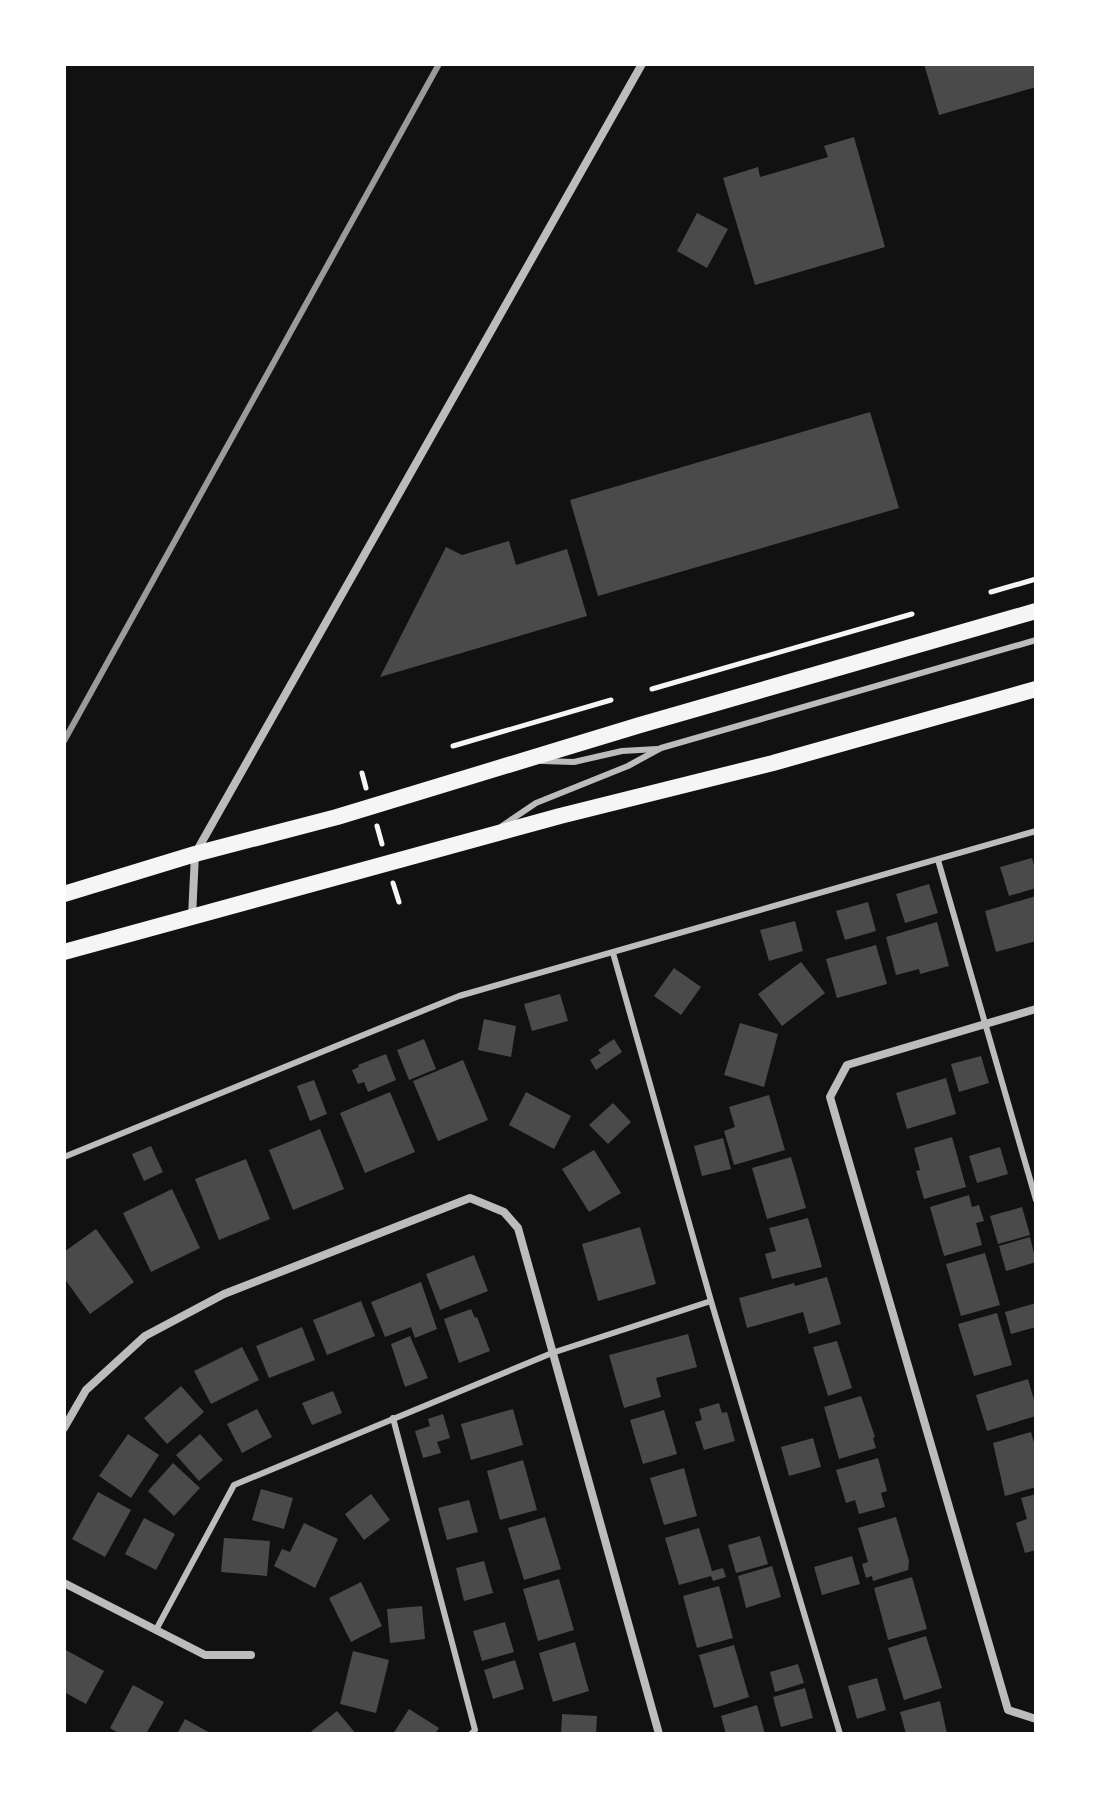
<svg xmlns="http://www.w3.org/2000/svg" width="1100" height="1798" font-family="'PT Sans Narrow',sans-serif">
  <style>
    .building { fill: #4a4a4a }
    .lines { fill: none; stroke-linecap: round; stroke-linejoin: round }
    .path { stroke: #f5f5f5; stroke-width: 5 }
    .service { stroke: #bcbcbc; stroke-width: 6 }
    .minor { stroke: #bcbcbc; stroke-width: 8 }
    .secondary { stroke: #f5f5f5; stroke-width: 16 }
    .rail { stroke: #9a9a9a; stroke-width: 6 }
  </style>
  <rect width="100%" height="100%" fill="#111"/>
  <g class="building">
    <polygon points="924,64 1036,64 1036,87 939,115"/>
    <polygon points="854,137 885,247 755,285 723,178 758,167 760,177 828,157 824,146"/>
    <polygon points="697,213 728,229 707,268 677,251"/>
    <polygon points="870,412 899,508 598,596 570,500"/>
    <polygon points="509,541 516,565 567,549 587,616 380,677 446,547 462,555"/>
    <polygon points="1032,858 1036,872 1036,888 1009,896 1000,867"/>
    <polygon points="929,884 938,913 905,923 896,894"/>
    <polygon points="1036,896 1036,941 996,952 985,911"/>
    <polygon points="868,902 876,931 845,940 836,911"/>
    <polygon points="795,921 803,951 769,961 760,930"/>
    <polygon points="937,922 949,966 920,974 919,969 896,975 886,937"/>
    <polygon points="876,945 887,984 837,998 826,959"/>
    <polygon points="801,962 825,993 782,1026 758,994"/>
    <polygon points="674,968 701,987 681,1015 654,996"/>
    <polygon points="560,994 568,1021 532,1031 524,1004"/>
    <polygon points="484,1019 516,1026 511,1057 478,1050"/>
    <polygon points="740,1023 778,1034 764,1087 724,1075"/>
    <polygon points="424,1039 436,1069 409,1080 397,1050"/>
    <polygon points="614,1039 622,1052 596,1070 590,1060 601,1053 598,1050"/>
    <polygon points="386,1054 396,1080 368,1092 364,1082 358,1084 352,1070 359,1067 358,1065"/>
    <polygon points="981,1056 989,1083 959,1092 951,1064"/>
    <polygon points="463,1060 488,1120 438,1141 413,1081"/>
    <polygon points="946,1078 956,1114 907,1129 896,1093"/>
    <polygon points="314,1080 327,1114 310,1121 297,1086"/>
    <polygon points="390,1092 415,1152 365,1173 340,1113"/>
    <polygon points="526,1092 571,1116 554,1149 509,1125"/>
    <polygon points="769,1095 785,1150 734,1165 724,1131 735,1127 729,1107"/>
    <polygon points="613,1103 631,1122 608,1144 589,1125"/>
    <polygon points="320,1129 344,1189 293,1210 269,1150"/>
    <polygon points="952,1137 966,1187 924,1199 916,1171 920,1170 914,1148"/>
    <polygon points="723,1138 731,1169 702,1176 694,1146"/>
    <polygon points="151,1146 163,1172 144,1181 132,1154"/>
    <polygon points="1000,1147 1008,1174 977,1183 969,1156"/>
    <polygon points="594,1150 621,1193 589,1212 562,1169"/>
    <polygon points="791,1157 806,1208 767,1219 752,1168"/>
    <polygon points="246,1159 270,1219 219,1240 195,1179"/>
    <polygon points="172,1189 200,1248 151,1272 123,1213"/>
    <polygon points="969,1195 972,1207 979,1205 984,1221 976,1223 982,1245 944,1256 930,1207"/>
    <polygon points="1022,1207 1030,1235 998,1244 990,1216"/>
    <polygon points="808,1218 822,1267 772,1279 765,1254 776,1251 769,1228"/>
    <polygon points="640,1227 656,1284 598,1301 582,1244"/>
    <polygon points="96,1229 134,1282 90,1314 64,1278 64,1252"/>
    <polygon points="1030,1237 1036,1262 1006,1271 999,1246"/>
    <polygon points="985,1253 1000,1305 961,1316 946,1264"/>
    <polygon points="474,1255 488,1291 440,1310 426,1274"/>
    <polygon points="827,1277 841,1324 809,1334 803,1312 747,1328 739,1298 794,1283 795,1286"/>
    <polygon points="421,1282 437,1329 415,1338 411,1327 385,1337 371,1302"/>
    <polygon points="361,1301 375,1336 327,1355 313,1320"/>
    <polygon points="1036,1303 1036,1327 1011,1334 1005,1312"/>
    <polygon points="471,1309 475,1318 477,1317 490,1351 459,1363 444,1319"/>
    <polygon points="997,1313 1012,1365 974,1376 958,1324"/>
    <polygon points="302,1327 315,1360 269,1378 256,1346"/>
    <polygon points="688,1334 697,1367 656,1378 661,1397 624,1408 609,1355"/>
    <polygon points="410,1336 428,1378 405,1387 391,1344"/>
    <polygon points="837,1341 852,1388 828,1396 813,1347"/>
    <polygon points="242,1347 259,1380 211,1404 194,1371"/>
    <polygon points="1028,1379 1036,1407 1036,1416 987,1431 976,1395"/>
    <polygon points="181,1386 204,1412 167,1444 144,1418"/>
    <polygon points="333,1391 342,1413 312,1425 302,1403"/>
    <polygon points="861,1396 875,1437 873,1438 876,1448 839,1459 824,1407"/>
    <polygon points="719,1403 722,1413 727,1412 735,1441 704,1450 695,1422 702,1420 699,1409"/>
    <polygon points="257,1409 272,1437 242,1453 227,1424"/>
    <polygon points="513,1409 523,1445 471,1460 461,1424"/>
    <polygon points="664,1410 677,1454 643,1464 630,1420"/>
    <polygon points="443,1414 450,1438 437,1442 441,1453 423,1458 415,1431 430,1426 428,1419"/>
    <polygon points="1031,1432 1036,1450 1036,1487 1005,1496 993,1443"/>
    <polygon points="128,1434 159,1455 131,1498 99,1476"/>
    <polygon points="200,1434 223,1460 199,1481 176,1455"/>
    <polygon points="813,1438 821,1467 789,1476 781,1447"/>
    <polygon points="878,1458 887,1491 881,1493 885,1507 859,1514 855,1500 846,1503 836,1470"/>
    <polygon points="523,1460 537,1510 500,1520 487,1471"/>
    <polygon points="173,1463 200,1488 174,1516 148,1491"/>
    <polygon points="684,1468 697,1516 664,1525 650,1478"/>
    <polygon points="261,1489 293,1498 284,1529 252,1520"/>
    <polygon points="98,1492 131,1510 105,1557 72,1539"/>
    <polygon points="371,1494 390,1520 364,1540 345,1514"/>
    <polygon points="1036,1494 1036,1550 1025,1553 1016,1523 1027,1519 1021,1498"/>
    <polygon points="469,1500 478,1532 447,1540 438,1508"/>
    <polygon points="545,1517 561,1569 524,1580 508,1528"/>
    <polygon points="896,1517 909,1561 908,1570 873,1581 872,1576 866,1578 862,1564 868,1562 858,1528"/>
    <polygon points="144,1518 175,1534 156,1570 125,1554"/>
    <polygon points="304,1523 338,1539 315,1588 274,1566 282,1549 290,1552"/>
    <polygon points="699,1528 712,1571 723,1568 726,1577 713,1581 711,1576 679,1585 665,1538"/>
    <polygon points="760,1536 768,1564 736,1573 728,1545"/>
    <polygon points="224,1538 270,1541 267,1576 221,1572"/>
    <polygon points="852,1556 860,1584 822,1595 814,1567"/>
    <polygon points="484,1561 493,1593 464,1601 456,1568"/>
    <polygon points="772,1566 781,1597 746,1608 738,1576"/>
    <polygon points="912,1577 927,1629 888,1640 874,1588"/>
    <polygon points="559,1579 574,1630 538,1641 523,1589"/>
    <polygon points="361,1582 382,1626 351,1642 329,1598"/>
    <polygon points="719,1586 733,1638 697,1648 683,1596"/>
    <polygon points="422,1606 425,1639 390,1643 387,1609"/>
    <polygon points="505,1622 514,1652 482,1661 473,1631"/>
    <polygon points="926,1636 942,1688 904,1700 888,1648"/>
    <polygon points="575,1642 589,1691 553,1702 539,1653"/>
    <polygon points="734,1645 749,1697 714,1708 699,1655"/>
    <polygon points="64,1649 104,1671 86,1704 64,1692"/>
    <polygon points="353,1651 389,1660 376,1713 340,1704"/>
    <polygon points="515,1660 524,1689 493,1699 484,1670"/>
    <polygon points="798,1664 804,1683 775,1692 770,1672"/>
    <polygon points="877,1678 886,1710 857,1719 848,1686"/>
    <polygon points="133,1685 164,1702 146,1734 120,1734 110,1728"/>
    <polygon points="805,1688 813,1718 781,1727 773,1697"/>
    <polygon points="940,1701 947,1734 906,1734 900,1712"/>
    <polygon points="757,1705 765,1734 726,1734 721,1716"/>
    <polygon points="409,1709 439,1728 435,1734 393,1734"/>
    <polygon points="337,1711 356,1734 308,1734"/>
    <polygon points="562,1714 597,1716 596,1734 561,1734"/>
    <polygon points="185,1719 212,1734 177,1734"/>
  </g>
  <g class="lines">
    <g class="path">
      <polyline points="991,592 1036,579"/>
      <polyline points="652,689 912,614"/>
      <polyline points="453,746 611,700"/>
      <polyline points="362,773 366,788"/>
      <polyline points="377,826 382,844"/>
      <polyline points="393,883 399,902"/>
    </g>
    <g class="service">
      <polyline points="542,761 574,762 622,751 657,749"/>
      <polyline points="502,826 536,803 628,766 661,748 1036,640"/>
      <polyline points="938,860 1036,1200"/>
      <polyline points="613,953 711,1301 840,1734"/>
      <polyline points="64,1157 459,996 1036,831"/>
      <polyline points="393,1418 475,1730 471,1734"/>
      <polyline points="157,1628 234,1485 552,1353 711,1301"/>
    </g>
    <g class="minor">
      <polyline points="192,917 195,854 642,64"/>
      <polyline points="1036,1009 847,1065 830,1097 1008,1710 1036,1719"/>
      <polyline points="64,1428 86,1390 145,1336 224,1294 470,1198 504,1212 518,1228 659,1734"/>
      <polyline points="64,1583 205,1655 251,1655"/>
    </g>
    <g class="secondary">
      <polyline points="64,894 195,854 337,817 640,725 1036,611"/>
      <polyline points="64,952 560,816 773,763 1036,689"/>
    </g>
    <polyline class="rail" points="64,741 439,64"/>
  </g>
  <rect width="1100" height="1798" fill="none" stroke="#ffffff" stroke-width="132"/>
</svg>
